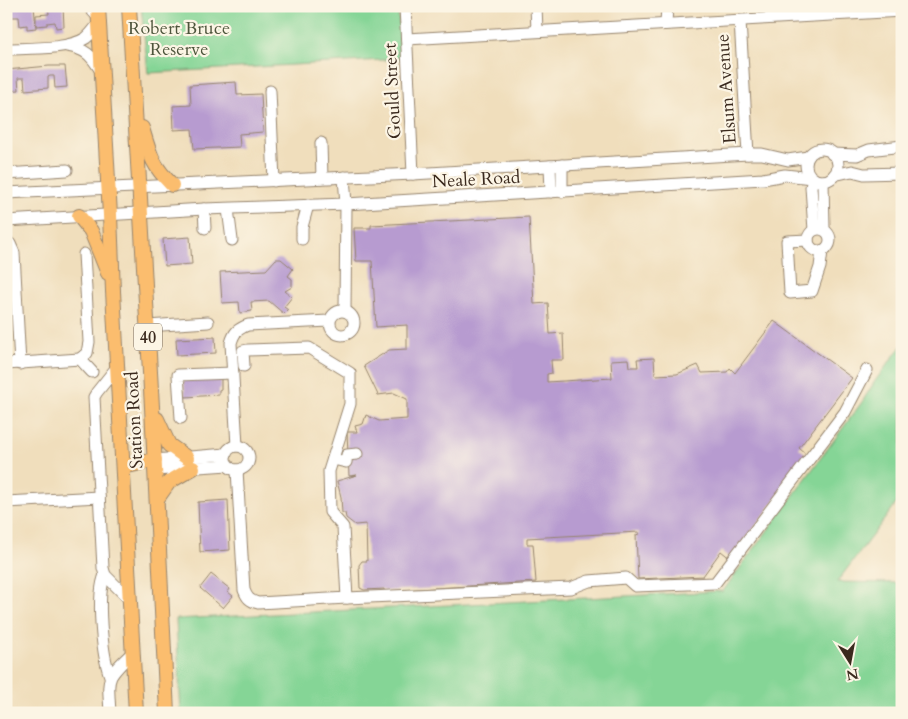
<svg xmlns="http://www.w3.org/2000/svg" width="908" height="719" font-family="Cardo,serif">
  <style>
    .green { fill: #85d596; stroke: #60805a }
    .building { fill: #b79bd0 }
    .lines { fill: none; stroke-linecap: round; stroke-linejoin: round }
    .minor-casing { stroke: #96846d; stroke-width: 13 }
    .major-casing { stroke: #96846d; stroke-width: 16 }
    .minor { stroke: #fff; stroke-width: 11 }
    .major { stroke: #fbbd6e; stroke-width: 14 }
    .labels { text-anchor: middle; stroke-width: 4.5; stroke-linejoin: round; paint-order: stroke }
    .shield { fill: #fcf5e5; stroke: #75675a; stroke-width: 1 }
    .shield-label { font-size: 16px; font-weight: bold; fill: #3b2a1e }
    .park-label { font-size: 18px; fill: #4e553c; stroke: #fcf5e5 }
    .street-label { font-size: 18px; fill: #3b2a1e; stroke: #fcf5e5 }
  </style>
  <rect width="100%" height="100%" fill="#fcf5e5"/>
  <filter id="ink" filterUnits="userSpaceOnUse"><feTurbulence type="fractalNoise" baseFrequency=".02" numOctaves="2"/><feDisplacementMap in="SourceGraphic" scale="10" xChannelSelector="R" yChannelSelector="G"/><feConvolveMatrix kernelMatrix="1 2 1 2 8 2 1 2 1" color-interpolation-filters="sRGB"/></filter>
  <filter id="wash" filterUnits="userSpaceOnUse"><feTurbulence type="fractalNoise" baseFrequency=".0096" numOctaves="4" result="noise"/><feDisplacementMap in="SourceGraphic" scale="20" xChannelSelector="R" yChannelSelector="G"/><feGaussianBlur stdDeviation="1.12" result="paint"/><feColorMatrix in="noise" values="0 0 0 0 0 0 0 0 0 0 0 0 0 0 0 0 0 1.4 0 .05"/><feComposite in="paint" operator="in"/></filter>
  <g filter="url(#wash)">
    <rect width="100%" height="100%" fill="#f0debc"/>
    <g class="green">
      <polygon points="141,6 398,6 401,59 148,73"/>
      <polygon points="902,345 902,496 837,582 902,583 902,713 181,713 176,619 723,591 862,402 875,381"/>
    </g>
    <g id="blocks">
      <g class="building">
        <polygon points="9,6 34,6 36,28 27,29 27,25 20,26 19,17 10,17 10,29 6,29 6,15 10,15"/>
        <polygon points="48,6 63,6 64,27 56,28 55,22 47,23 47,25 36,26 36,15 49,14"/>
        <polygon points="49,66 65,66 67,87 55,88 54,76 50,76 48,77 48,88 25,90 24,78 18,78 19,90 7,91 6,70"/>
        <polygon points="236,82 237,95 261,94 263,132 239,134 240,147 194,149 192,129 174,130 173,106 191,105 190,85"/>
        <polygon points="529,217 534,304 548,303 550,334 563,333 564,360 551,360 552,373 547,374 547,382 612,378 611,360 628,359 629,367 638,367 637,359 654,358 655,375 677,374 698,365 702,373 727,372 730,368 735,373 774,321 852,378 799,448 808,456 731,559 721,551 703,576 638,579 636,535 639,534 639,532 527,538 527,544 533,544 536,582 384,591 384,589 364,590 360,588 359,565 362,561 367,561 366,524 355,525 346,518 345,513 342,513 341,497 337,481 357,475 349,476 347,432 357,432 355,426 363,424 366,415 379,421 407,419 407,399 394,393 378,395 364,366 389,350 407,349 407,325 376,327 372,261 356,261 354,228 371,228 371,225"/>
        <polygon points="190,237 192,264 165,266 163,239"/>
        <polygon points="276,259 281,259 293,269 288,276 292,279 292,287 285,291 292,297 284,307 288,310 284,314 269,301 251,302 252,311 240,313 239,302 222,303 220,272 266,270"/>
        <polygon points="215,337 216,353 177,355 176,339"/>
        <polygon points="221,378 221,389 219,390 219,395 185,397 184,380"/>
        <polygon points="228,500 230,550 200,552 198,502"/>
        <polygon points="211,574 230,589 228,592 233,596 223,608 200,588"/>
      </g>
    </g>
  </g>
  <g filter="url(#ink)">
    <use href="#blocks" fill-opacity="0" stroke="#96846d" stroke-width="1"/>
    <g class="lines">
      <g class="minor-casing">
        <g id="minor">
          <polyline points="88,6 98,17"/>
          <polyline points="405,6 413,174"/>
          <polyline points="536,6 537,31"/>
          <polyline points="740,21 748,154"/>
          <polyline points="666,24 667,6"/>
          <polyline points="407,39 902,11"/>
          <path d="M67,46C86,49 91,55 101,71"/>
          <path d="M6,49C28,48 68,50 86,38C91,34 95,28 99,23"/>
          <polyline points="270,91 274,181"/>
          <polyline points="321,143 322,178"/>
          <circle cx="822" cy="165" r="16"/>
          <polyline points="832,154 857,155 869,150 902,146"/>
          <polyline points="562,165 562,192"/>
          <polyline points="550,166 551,192"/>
          <polyline points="6,174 67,170"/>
          <polyline points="834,175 852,171 864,174 902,173"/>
          <polyline points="344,177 346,204 345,310"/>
          <polyline points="813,179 811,187 814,230"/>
          <polyline points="823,181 824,229"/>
          <polyline points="6,193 413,174 748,154 762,154 788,160 808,157"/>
          <polyline points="204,209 205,228"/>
          <polyline points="228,209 232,240"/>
          <polyline points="6,221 204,209 346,204 763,179 785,175 812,178"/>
          <circle cx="819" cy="240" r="11"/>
          <polyline points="302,239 302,227 308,205"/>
          <polyline points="808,240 787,241 790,293 812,291 820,267 822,251"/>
          <polyline points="6,241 10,244 14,253 20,364"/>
          <circle cx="342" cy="323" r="12"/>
          <polyline points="147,326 208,322"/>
          <polyline points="80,359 87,353 89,342 84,254"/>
          <polyline points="6,364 80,359 92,372"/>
          <polyline points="117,367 97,392 94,397 103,568 105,575 130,600"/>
          <polyline points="181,418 178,375 233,373"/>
          <circle cx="237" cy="458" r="12"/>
          <path d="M237,446L231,343C234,332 238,329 248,325L329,321"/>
          <polyline points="333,459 346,462 347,455 357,454"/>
          <polyline points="155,460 226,454"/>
          <polyline points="155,470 228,465"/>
          <path d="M237,470L244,590C247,598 250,601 258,603L347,598L343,527L330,512L329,471L350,404V373L309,348L248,350L243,351L244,366"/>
          <polyline points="6,502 99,497"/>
          <path d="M105,575C96,595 102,655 110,676"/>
          <polyline points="347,598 571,588 589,581 626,578 635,586 715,583 845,412 867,370"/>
          <path d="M110,713C108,676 105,679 132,653"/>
        </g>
      </g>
      <g class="major-casing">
        <g id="major">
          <polyline points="98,6 110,215 113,291 136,713"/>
          <polyline points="129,6 152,407 167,713"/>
          <path d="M142,128C150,155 152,165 172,185"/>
          <polyline points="79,216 91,231 108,273"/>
          <polyline points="157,419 169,445 187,458"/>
          <polyline points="123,467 155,460"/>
          <polyline points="157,499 169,482 193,468"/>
        </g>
      </g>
      <use href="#minor" class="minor"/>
      <use href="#major" class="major"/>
    </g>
  </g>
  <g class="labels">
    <rect class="shield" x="134" y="323.5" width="28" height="27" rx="4"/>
    <g class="shield-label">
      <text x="148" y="343">40</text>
    </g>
    <g class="park-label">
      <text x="179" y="34">Robert Bruce<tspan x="179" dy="21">Reserve</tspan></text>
    </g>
    <g class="street-label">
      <text transform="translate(726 89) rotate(-94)" y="6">Elsum Avenue</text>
      <text transform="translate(392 91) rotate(-93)" y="6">Gould Street</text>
      <text transform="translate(476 179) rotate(-3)" y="6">Neale Road</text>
      <text transform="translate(134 420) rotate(-93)" y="6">Station Road</text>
    </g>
  </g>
  <rect width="908" height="719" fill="none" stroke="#fcf5e5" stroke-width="25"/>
  <g transform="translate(850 662) rotate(169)" stroke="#fcf5e5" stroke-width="4" paint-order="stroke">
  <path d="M0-4L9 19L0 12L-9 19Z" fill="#3b2a1e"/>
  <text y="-8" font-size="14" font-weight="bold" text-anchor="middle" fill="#3b2a1e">N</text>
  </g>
</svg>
